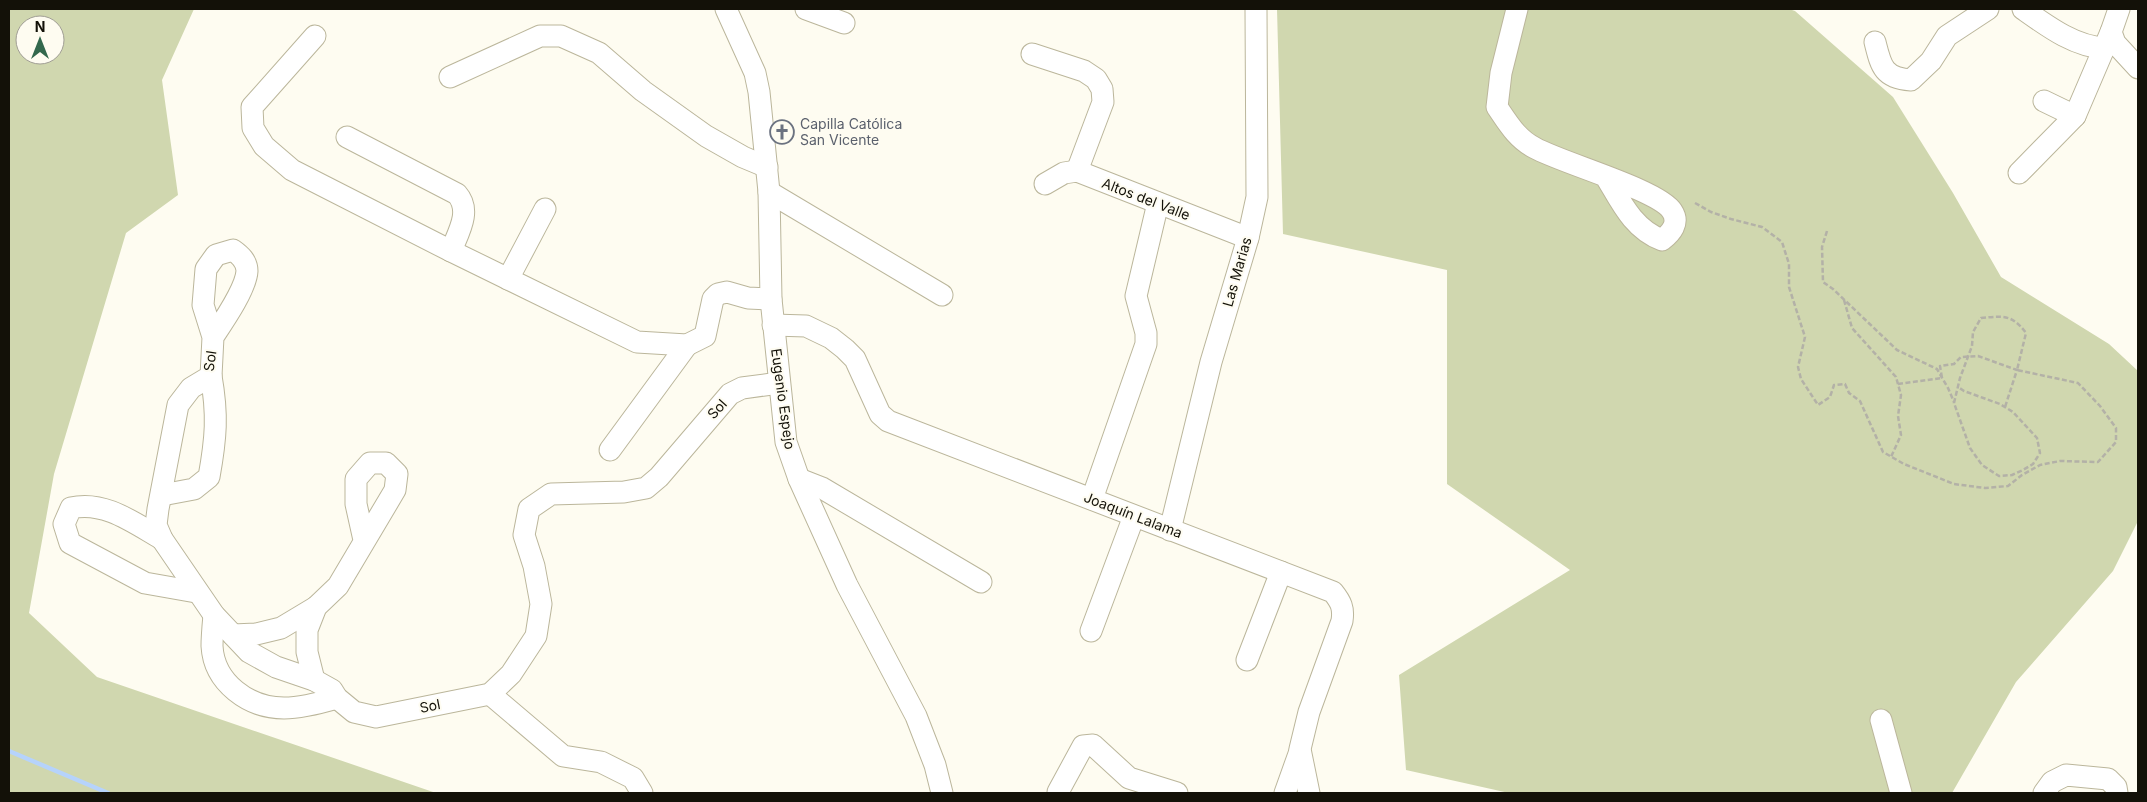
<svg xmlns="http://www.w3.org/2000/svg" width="2147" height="802" font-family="Inter,sans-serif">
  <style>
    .green { fill: #d0d7af; fill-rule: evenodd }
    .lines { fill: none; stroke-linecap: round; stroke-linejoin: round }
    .stream { stroke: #b6d3fb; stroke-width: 4.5 }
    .minor-casing { stroke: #bbb69b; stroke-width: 23 }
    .path { stroke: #b3b1a7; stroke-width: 2.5; stroke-dasharray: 5 2.5; stroke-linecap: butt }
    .minor { stroke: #fff; stroke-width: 21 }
    .labels { text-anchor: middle; stroke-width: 4; stroke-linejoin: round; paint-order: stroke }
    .worship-label { font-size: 14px; fill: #5b616d; stroke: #fefcf1; text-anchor: start }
    .street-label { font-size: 14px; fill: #131108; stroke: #fefcf1 }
  </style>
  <rect width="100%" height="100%" fill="#fefcf1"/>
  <g class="green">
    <path d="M9,9H194L162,80L178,195L126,233L54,474L29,613L97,677L436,793H9ZM25,25H55V55H25Z"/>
    <polygon points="1277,9 1789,9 1795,11 1893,97 1953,193 2001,277 2109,344 2138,371 2138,521 2113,571 2016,682 1952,793 1509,793 1406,770 1399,675 1570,570 1447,484 1447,270 1283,234"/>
  </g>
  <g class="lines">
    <polyline class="stream" points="9,751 108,793"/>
    <g class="minor-casing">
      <g id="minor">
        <polyline points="726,9 755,73 759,92 769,192 771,299 786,442 799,479 847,585 916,716 935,765 942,793"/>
        <polyline points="806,9 844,23"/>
        <path d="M1517,9L1501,73L1497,107C1508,123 1517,139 1535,148C1562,163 1659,190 1672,211C1680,223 1671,233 1662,240C1633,229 1621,202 1606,177"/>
        <path d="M2023,9C2047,26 2075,47 2105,48"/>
        <polyline points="2119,9 2111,32 2115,43 2138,68"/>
        <polyline points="315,36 252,107 253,128 264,146 292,170 451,251 637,342 687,345 705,336 713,299 718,294 727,292 748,298 771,299"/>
        <path d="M1875,42C1881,66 1883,78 1911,80L1931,61L1947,36L1988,9"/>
        <polyline points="1032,54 1084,71 1096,79 1102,89 1103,102 1077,171"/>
        <polyline points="450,77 540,36 561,36 599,53 643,91 706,136 743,157 767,167"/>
        <polyline points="2044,101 2075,116 2111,32"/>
        <path d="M347,137L457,194C472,211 458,233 451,251"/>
        <polyline points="2019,173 2075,116"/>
        <polyline points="1045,184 1064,173 1077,171 1248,238"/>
        <polyline points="769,192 942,295"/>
        <polyline points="508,279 545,209"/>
        <path d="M773,325L806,326L831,338L845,349L855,359L880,414L888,421L1333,592C1341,602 1344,608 1342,621L1309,712L1300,749L1309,793"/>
        <path d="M213,337C223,322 246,289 247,271C247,261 240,255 233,250L216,255L206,269L203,305L213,337L211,376L191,388L178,405L158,509L156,525L162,539L214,615L249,652L276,667L314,680L332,690L337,698L354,712L376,717L490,694L511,674L536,636L541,604L534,566L524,535L529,509L551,494L624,492L646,488L659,477L730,394L742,388L779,383"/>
        <polyline points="610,450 687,345"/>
        <polyline points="799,479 822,488 981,582"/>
        <path d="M162,495L194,489L209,477C216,438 218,415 211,376"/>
        <polyline points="1092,499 1146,344 1146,333 1136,296 1158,203"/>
        <polyline points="1170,530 1211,362 1248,238 1257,197 1256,9"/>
        <path d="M162,539C134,523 104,500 71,508L64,524L70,543L145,583L196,592"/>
        <path d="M214,615C213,626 212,636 212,646C214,683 249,708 284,708C302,708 320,703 337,698"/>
        <polyline points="1091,631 1134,516"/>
        <polyline points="233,635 256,634 281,628 316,607"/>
        <polyline points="1247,660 1281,572"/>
        <polyline points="314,680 307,652 307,630 316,607 338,586 395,490 397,474 386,463 370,463 356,479 356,504 364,540"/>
        <polyline points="490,694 563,756 601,762 633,778 642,793"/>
        <polyline points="1881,720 1901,793"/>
        <polyline points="1058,792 1083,746 1093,745 1129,778 1177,793"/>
        <polyline points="1285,793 1300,751"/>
        <polyline points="2044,793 2052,782 2066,775 2108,779 2116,787 2117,793"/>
      </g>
    </g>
    <g class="path">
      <path d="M1695,203L1711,212L1731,219L1762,227L1782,242L1789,264V287L1805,337L1798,367L1801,379L1818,405L1830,397L1834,385L1845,384L1849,393L1860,401L1883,452L1904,464L1954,484L1985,488L2008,486L2022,475L2040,465L2060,461L2098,462L2116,442V428L2100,406L2078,383L2017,370L2026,333C2012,314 2003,316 1981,318L1973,332L1972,346L1960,378L1954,403L1970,448L1982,465L1999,476L2012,475L2023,470L2033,464L2040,453L2037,438L2013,412L2000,404L1964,391L1958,387"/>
      <polyline points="1827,231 1822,247 1823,282 1833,289 1897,350 1937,369 1948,388 1954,402"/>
      <polyline points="1844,300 1852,328 1896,377 1901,395 1898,416 1901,435 1891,457"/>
      <polyline points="1898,384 1942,378 1940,366 1954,364 1961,357 1978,356 2017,370 2005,407"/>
    </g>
    <use href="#minor" class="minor"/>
  </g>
  <defs>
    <g id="church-ring" transform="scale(1.25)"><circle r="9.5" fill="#fefcf1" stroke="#6b7280" stroke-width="1.5"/><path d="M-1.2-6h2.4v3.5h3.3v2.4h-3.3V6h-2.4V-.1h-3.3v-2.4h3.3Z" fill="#6b7280"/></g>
  </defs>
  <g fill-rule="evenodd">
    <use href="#church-ring" x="782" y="132"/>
  </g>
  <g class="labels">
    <g class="worship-label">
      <text x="800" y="129">Capilla Católica<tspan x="800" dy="16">San Vicente</tspan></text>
    </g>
    <g class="street-label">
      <text transform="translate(1146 199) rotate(21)" y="5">Altos del Valle</text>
      <text transform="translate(1237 272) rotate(-74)" y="5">Las Marias</text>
      <text transform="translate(210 361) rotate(-82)" y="5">Sol</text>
      <text transform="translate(783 399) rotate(82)" y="5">Eugenio Espejo</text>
      <text transform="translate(717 409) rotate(-48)" y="5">Sol</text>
      <text transform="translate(1133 515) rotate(21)" y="5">Joaquín Lalama</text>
      <text transform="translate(430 706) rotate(-11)" y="5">Sol</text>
    </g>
  </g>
  <rect width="2147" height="802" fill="none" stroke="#131108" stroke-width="20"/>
  <g transform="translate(40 40)"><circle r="24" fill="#fefcf1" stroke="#a09e94"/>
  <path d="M0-4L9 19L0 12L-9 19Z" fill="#33684d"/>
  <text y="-8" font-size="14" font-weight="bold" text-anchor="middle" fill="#131108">N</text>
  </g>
</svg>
